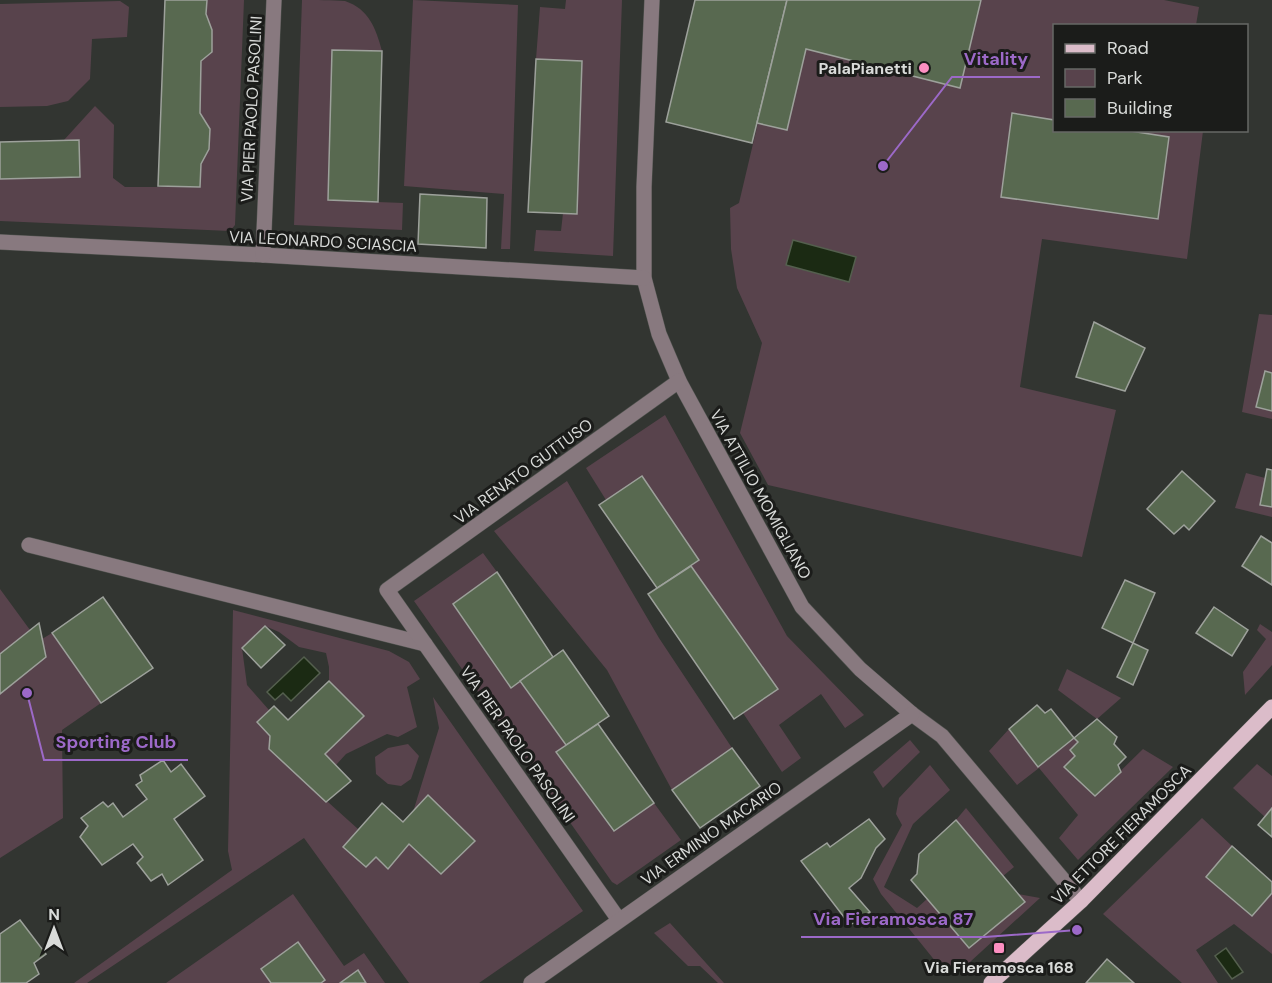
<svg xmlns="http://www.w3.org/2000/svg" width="1272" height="983" font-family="'DM Sans',sans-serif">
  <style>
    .green { fill: #58434c }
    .water { fill: #1b2a13; stroke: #545f4e; stroke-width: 1.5 }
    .building { fill: #586950; stroke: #9da19b; stroke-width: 1.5 }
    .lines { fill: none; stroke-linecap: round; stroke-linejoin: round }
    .minor-casing { stroke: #50534f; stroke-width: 16 }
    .major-casing { stroke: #50534f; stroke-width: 16 }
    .minor { stroke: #88797f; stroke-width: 15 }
    .major { stroke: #dbbcc9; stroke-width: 15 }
    .poi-dot { fill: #fc8fc1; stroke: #1b1c1a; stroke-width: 2 }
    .labels { text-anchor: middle; stroke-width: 6; stroke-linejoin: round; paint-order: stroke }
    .poi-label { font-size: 16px; font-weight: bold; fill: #d9dbd9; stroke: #1b1c1a; text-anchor: end }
    .street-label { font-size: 16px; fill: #d9dbd9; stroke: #1b1c1a }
    .leader { fill: none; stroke: #9c69c8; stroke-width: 2 }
    .callout-dot { fill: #9c69c8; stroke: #1b1c1a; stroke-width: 2 }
    .callout-label { font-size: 18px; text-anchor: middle; font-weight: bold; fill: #9c69c8; stroke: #1b1c1a; stroke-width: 6; stroke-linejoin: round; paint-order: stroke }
  </style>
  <rect width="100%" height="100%" fill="#323531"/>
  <g class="green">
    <polygon points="207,0 244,0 235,225 230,231 0,221 0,179 80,177 79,140 64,140 95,106 114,125 113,178 125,187 200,187 201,164 209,149 210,129 200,113 201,61 212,52 212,30 206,14"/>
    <path d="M302,0C315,0 334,0 345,1C369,9 376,29 382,51L333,50L328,200L403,203L402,230L294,225Z"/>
    <polygon points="413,0 518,5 510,249 501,249 504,194 404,186"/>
    <polygon points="566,0 622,0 613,256 534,251 536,230 561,231 563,213 577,213 582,62 536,59 540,7 565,9"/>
    <polygon points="787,0 1164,0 1199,7 1196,25 1054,26 1054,130 1203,131 1187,259 1042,239 1020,387 1116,410 1082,557 768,485 740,433 762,343 737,288 731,249 730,208 739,203"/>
    <polygon points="120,1 129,7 127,37 92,39 90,79 68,101 47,106 0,107 0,4"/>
    <polygon points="1259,314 1272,315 1272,373 1265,371 1256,407 1272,411 1272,419 1242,412"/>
    <polygon points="665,415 787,636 864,715 845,728 821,694 779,725 801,758 782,772 743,713 778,689 691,566 699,560 641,477 606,500 586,468"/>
    <polygon points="1246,473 1265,478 1260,504 1272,507 1272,517 1235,508"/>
    <polygon points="567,481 659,638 732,748 672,790 607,670 494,531"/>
    <polygon points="483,553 497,572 453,604 511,687 520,681 566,745 556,752 613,831 654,803 681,840 617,885 612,882 414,601"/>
    <polygon points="0,589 30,630 39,623 42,639 52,633 101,703 62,730 63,818 0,858"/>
    <polygon points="233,610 389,651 409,662 420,679 407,687 417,727 398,737 387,734 346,754 336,765 325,754 364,716 329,681 329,667 326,653 299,647 279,632 265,626 242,648 247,685 269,710 257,722 270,736 269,749 358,829 343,847 365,867 376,857 388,868 409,844 441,874 475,842 428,796 413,812 439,728 433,697 583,911 479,983 409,983 304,838 87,983 74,983 232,870 228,851"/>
    <polygon points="1260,624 1272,632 1272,665 1245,695 1243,672 1266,639 1257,630"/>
    <polygon points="1067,669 1121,698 1097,719 1058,690"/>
    <polygon points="1009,729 1038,767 1074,738 1078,742 1070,750 1075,756 1064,767 1095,796 1143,749 1173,767 1078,860 1059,838 1078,815 1039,768 1017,785 989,751"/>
    <polygon points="910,740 920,752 883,788 873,772"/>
    <polygon points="408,744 419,756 411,779 401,786 388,784 376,774 375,757 388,748"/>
    <polygon points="1257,764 1272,776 1272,808 1265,817 1233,788"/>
    <polygon points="930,765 950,790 913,824 884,887 917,908 927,899 969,948 1025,902 1018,894 1040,898 958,973 950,965 940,967 881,894 873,879 902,825 896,814 899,798"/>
    <polygon points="966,808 1014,867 1003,876 956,820"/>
    <polygon points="1202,818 1232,846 1206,877 1251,916 1272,893 1272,954 1234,924 1196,950 1218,983 1182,983 1103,914"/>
    <polygon points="293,894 344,966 364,953 385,983 366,983 358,971 340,983 321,983 325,980 298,942 261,969 271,983 166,983"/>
    <polygon points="670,923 724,983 718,983 700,966 688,966 654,933"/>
  </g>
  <g class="water">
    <polygon points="793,240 856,257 849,282 786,265"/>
    <polygon points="304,657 320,673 291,701 283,693 275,700 267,692"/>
    <polygon points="1226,948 1243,972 1232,979 1215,956"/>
  </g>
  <g class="building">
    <polygon points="165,0 207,0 206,14 212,30 212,52 201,61 200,113 210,129 209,149 201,164 200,187 158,186"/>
    <polygon points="695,0 787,0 752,143 666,122"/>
    <polygon points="787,0 981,0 960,88 806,49 787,130 757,123"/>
    <polygon points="332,50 382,51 378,202 328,200"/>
    <polygon points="536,59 582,61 577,214 528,212"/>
    <polygon points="1012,113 1054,120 1054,130 1124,130 1169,137 1158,219 1001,197"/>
    <polygon points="79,140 80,177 0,179 0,142"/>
    <polygon points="420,194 487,198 486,248 418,244"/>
    <polygon points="1094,322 1145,348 1125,391 1076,377"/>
    <polygon points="1265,371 1272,373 1272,411 1256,407"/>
    <polygon points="1267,469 1272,470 1272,507 1260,505"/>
    <polygon points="1182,471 1215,501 1189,530 1184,525 1174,534 1147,509"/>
    <polygon points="642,476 699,560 657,588 599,505"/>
    <polygon points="1261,536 1272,543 1272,585 1242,566"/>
    <polygon points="691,566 778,689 734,719 648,594"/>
    <polygon points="497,572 553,657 511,688 453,604"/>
    <polygon points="1125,580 1155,593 1133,643 1102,628"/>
    <polygon points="103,597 153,668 101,703 52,633"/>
    <polygon points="1214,607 1248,630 1232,656 1196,633"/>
    <polygon points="39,623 46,657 0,694 0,654"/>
    <polygon points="265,626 285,645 261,668 242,648"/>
    <polygon points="1133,643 1148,650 1133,685 1117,677"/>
    <polygon points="563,650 609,716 566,745 520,681"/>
    <polygon points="329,681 364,716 325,754 351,781 326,802 269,749 270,736 257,722 274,706 288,720"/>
    <polygon points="1037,705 1045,713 1051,709 1074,738 1038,767 1009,729"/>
    <polygon points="1097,719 1117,737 1114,744 1126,757 1118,765 1121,772 1095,796 1064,767 1075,756 1070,750 1078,742 1074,738"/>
    <polygon points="598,724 654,803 614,831 556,752"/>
    <polygon points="732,748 760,786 700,828 672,790"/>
    <polygon points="163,760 171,772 181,764 205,796 174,819 203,860 168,885 162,874 151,881 137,863 143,857 133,844 102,865 80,837 88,826 81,818 103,802 108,807 113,803 123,817 147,799 136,785 142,781 140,775"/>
    <polygon points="428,795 475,841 441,874 409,844 388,869 376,857 366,867 343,847 382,803 403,822"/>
    <polygon points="1272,808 1272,837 1258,825"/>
    <polygon points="869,819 885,839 876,848 861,878 849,888 870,912 850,925 801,861 827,843 830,847"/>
    <polygon points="956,820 1025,902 969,948 911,880 917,874 919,854"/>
    <polygon points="1232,846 1272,882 1272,893 1252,916 1206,877"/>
    <polygon points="20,920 46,954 34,963 39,974 26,983 0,983 0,934"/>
    <polygon points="298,942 325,980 321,983 271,983 261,969"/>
    <polygon points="1107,959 1134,983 1086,983"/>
    <polygon points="358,970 366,983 340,983"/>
  </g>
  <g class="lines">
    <g class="minor-casing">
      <g id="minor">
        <polyline points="652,0 644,187 644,278 659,334 679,381 802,607 860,669 912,714 942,736 1081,901"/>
        <polyline points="0,242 263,255 644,278"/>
        <polyline points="263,255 274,0"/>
        <polyline points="29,545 425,644"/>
        <polyline points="619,920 387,590 679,381"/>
        <polyline points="531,983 912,714"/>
      </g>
    </g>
    <g class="major-casing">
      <polyline id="major" points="991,983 1081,901 1272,707"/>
    </g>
    <use href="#minor" class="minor"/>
    <use href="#major" class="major"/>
  </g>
  <g class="poi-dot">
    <circle cx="924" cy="68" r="6"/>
    <rect x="993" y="942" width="12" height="12" rx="3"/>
  </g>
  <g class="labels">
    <g class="poi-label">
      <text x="912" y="74">PalaPianetti</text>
      <text x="999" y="973" text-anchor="middle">Via Fieramosca 168</text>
    </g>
    <g class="street-label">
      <text transform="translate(251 109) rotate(-87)" y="6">VIA PIER PAOLO PASOLINI</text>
      <text transform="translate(323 241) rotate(3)" y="6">VIA LEONARDO SCIASCIA</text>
      <text transform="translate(523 471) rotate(-36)" y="6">VIA RENATO GUTTUSO</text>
      <text transform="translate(761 494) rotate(61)" y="6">VIA ATTILIO MOMIGLIANO</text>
      <text transform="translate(518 744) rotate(55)" y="6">VIA PIER PAOLO PASOLINI</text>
      <text transform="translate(711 833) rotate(-35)" y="6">VIA ERMINIO MACARIO</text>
      <text transform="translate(1121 834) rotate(-45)" y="6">VIA ETTORE FIERAMOSCA</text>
    </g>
  </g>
  <path class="leader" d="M883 166L952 77H1040M27 693L44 760H188M1077 930L985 937H801"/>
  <g class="callout-dot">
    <circle cx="883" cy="166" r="6"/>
    <circle cx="27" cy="693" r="6"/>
    <circle cx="1077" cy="930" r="6"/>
  </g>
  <g class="callout-label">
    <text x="996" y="65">Vitality</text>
    <text x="116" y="748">Sporting Club</text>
    <text x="893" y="925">Via Fieramosca 87</text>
  </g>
  <rect x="1053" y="24" width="195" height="108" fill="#1b1c1a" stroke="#676866" stroke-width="1.5"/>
  <rect x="1065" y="44" width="30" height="9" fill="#dbbcc9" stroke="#676866" stroke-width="1.5"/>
  <text x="1107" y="54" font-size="18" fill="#d9dbd9">Road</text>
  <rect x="1065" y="69" width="30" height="18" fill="#58434c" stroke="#676866" stroke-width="1.5"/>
  <text x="1107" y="84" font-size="18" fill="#d9dbd9">Park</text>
  <rect x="1065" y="99" width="30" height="18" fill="#586950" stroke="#676866" stroke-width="1.5"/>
  <text x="1107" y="114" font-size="18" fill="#d9dbd9">Building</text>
  <g transform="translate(54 929)" stroke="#1b1c1a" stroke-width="4.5" paint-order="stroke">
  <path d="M0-4.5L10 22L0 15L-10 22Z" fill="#d9dbd9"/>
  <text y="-9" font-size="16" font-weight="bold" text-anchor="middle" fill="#d9dbd9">N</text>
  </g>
</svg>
